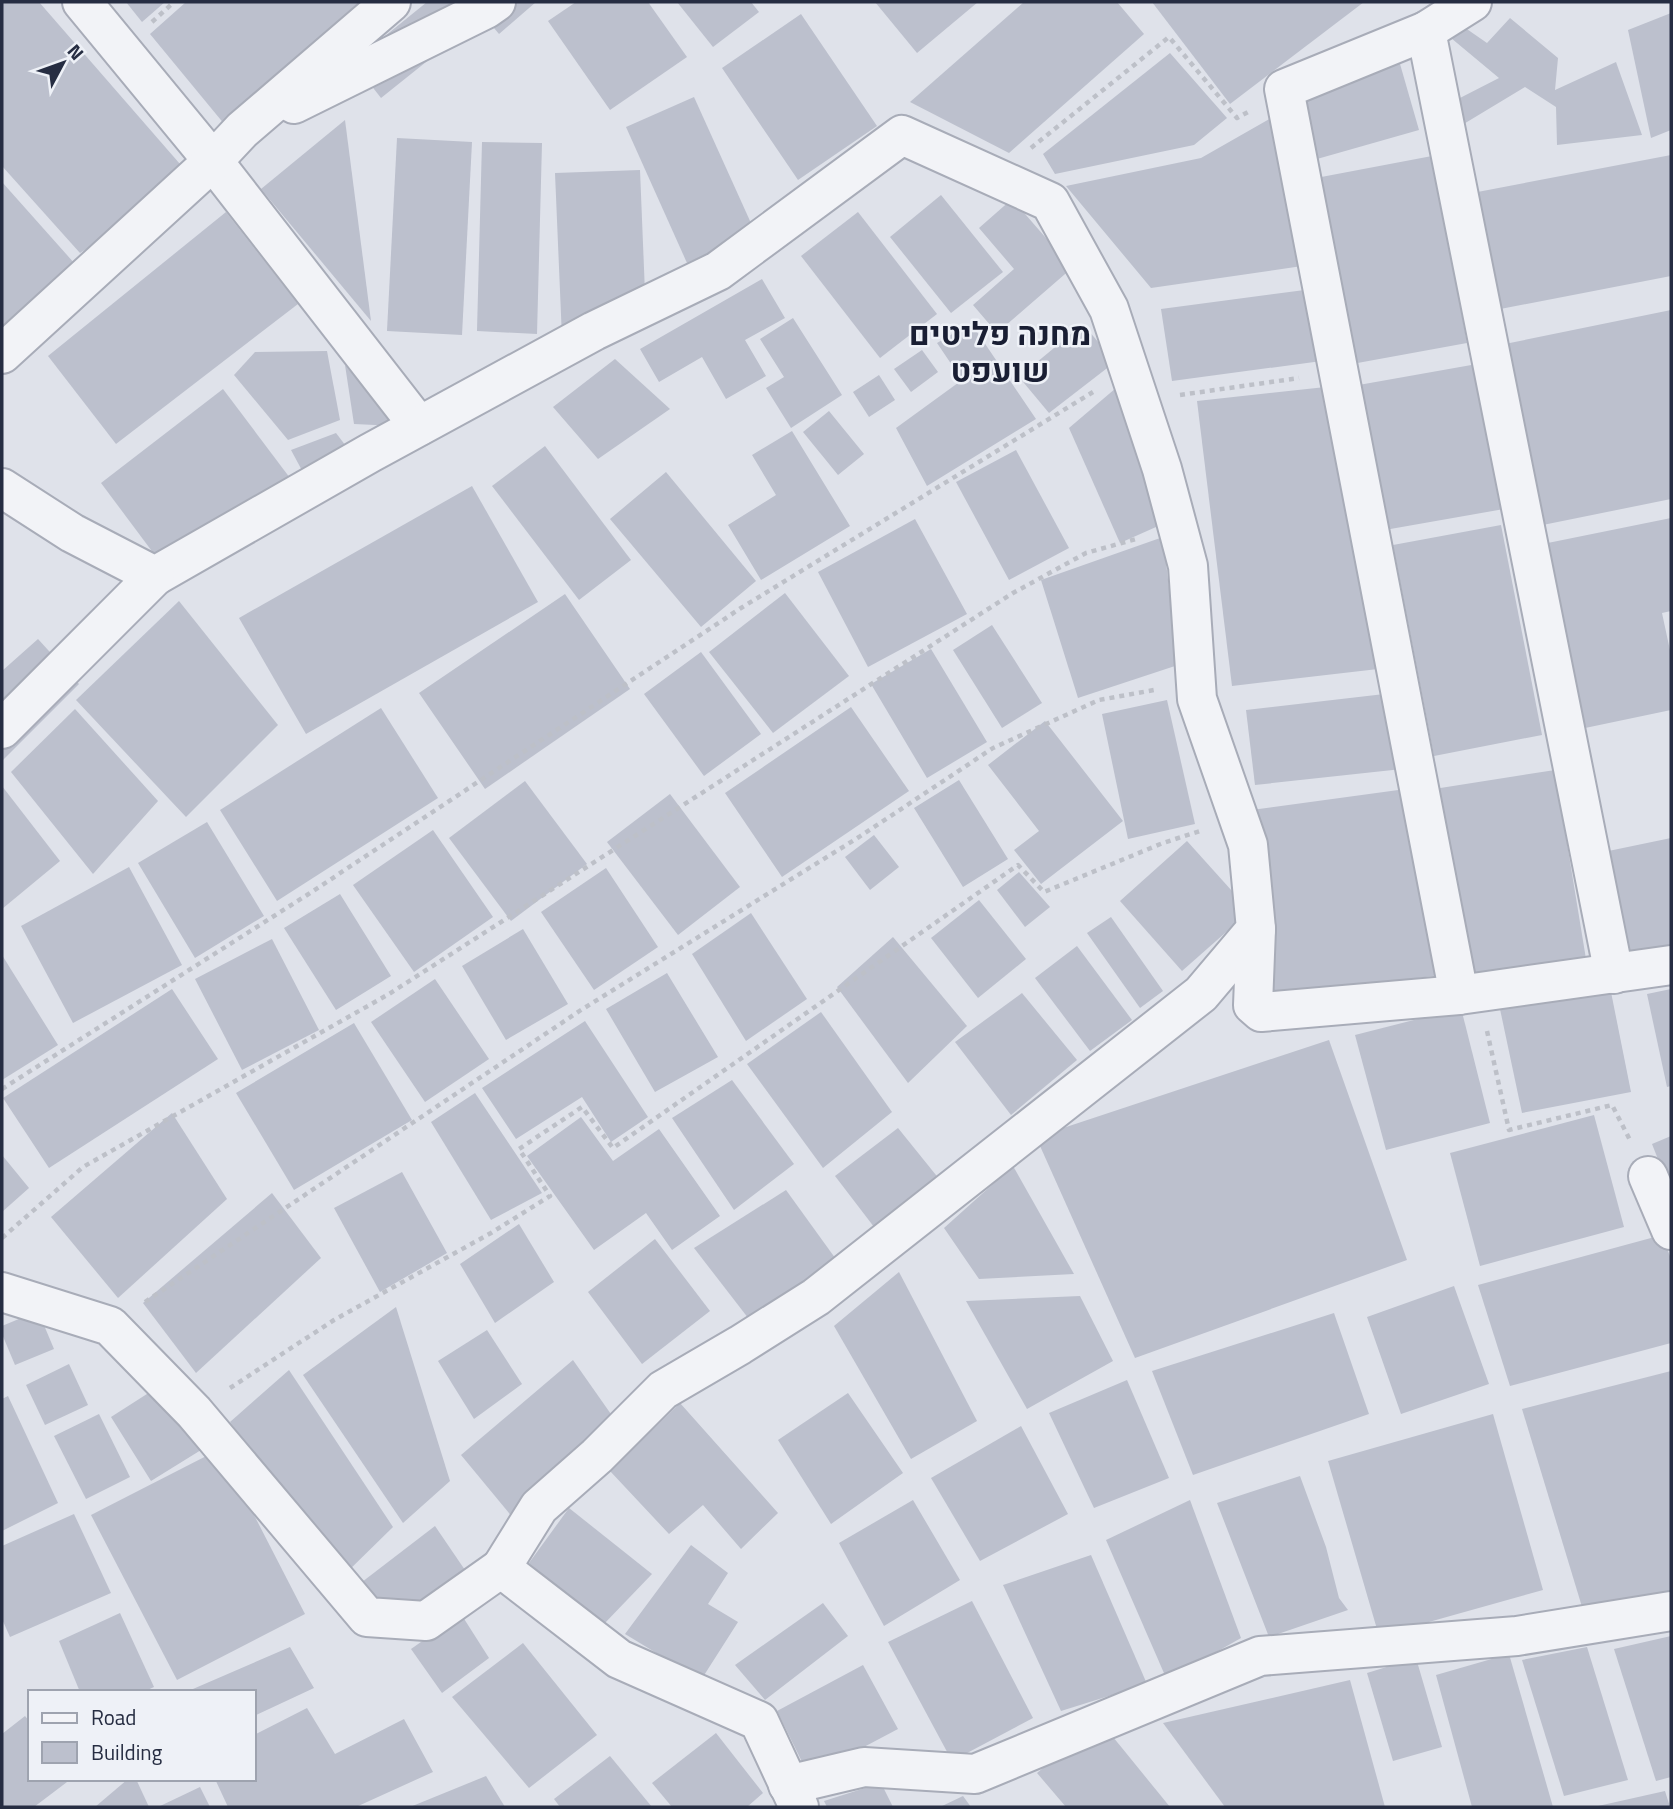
<svg xmlns="http://www.w3.org/2000/svg" width="1673" height="1809" font-family="'Titillium Web',Heebo,sans-serif">
  <style>
    .building { fill: #bcc0cd }
    .lines { fill: none; stroke-linecap: round; stroke-linejoin: round }
    .street-casing { stroke: #a8acb8; stroke-width: 42 }
    .path { stroke: #bdc0c8; stroke-width: 4.5; stroke-dasharray: 5 5; stroke-linecap: butt }
    .street { stroke: #f2f3f7; stroke-width: 38 }
    .labels { text-anchor: middle; stroke-width: 5; stroke-linejoin: round; paint-order: stroke }
    .district-label { font-size: 32px; font-weight: bold; fill: #191e33; stroke: #eef1f7 }
  </style>
  <rect width="100%" height="100%" fill="#dfe2ea"/>
  <g class="building">
    <polygon points="2,2 39,2 193,179 80,253 2,166"/>
    <polygon points="126,2 165,2 142,22"/>
    <polygon points="186,2 360,2 225,125 150,34"/>
    <polygon points="427,2 452,2 471,26 381,98 353,62"/>
    <polygon points="472,2 536,2 499,34"/>
    <polygon points="576,2 648,2 687,57 610,110 548,21"/>
    <polygon points="677,2 751,2 759,12 713,47"/>
    <polygon points="875,2 978,2 917,53"/>
    <polygon points="1024,2 1117,2 1144,34 1009,153 910,102"/>
    <polygon points="1152,2 1364,2 1230,104"/>
    <polygon points="1671,13 1671,130 1651,138 1628,30"/>
    <polygon points="801,14 877,126 798,180 722,68"/>
    <polygon points="1510,18 1558,58 1555,90 1616,62 1642,135 1557,145 1556,107 1525,87 1462,125 1458,99 1499,78 1451,38 1461,25 1487,43"/>
    <polygon points="1170,53 1227,118 1194,145 1055,174 1043,154"/>
    <polygon points="1398,57 1419,130 1310,161 1289,89"/>
    <polygon points="694,97 755,232 687,263 626,127"/>
    <polygon points="1285,110 1309,265 1151,288 1066,186 1201,158"/>
    <polygon points="345,120 371,321 261,189"/>
    <polygon points="397,138 472,142 462,335 387,331"/>
    <polygon points="482,142 542,143 537,334 477,331"/>
    <polygon points="1671,155 1671,276 1490,311 1467,194"/>
    <polygon points="1432,156 1467,343 1352,364 1316,178"/>
    <polygon points="640,170 645,293 562,338 555,173"/>
    <polygon points="2,182 75,264 2,336"/>
    <polygon points="941,195 1003,272 951,313 890,237"/>
    <polygon points="1012,199 1072,268 997,333 973,305 1014,269 979,228"/>
    <polygon points="226,212 298,304 116,444 48,356"/>
    <polygon points="858,212 937,314 880,358 801,256"/>
    <polygon points="762,279 785,318 745,340 766,376 726,399 702,357 659,382 640,349"/>
    <polygon points="1320,288 1329,360 1172,381 1161,309"/>
    <polygon points="1671,310 1671,499 1528,528 1490,347"/>
    <polygon points="793,318 842,395 791,428 766,388 784,377 760,339"/>
    <polygon points="971,323 1036,419 927,486 896,428 962,380 937,343"/>
    <polygon points="1083,324 1115,362 1049,413 1019,377"/>
    <polygon points="922,350 938,372 911,392 894,369"/>
    <polygon points="327,351 340,420 288,440 234,375 255,352"/>
    <polygon points="615,359 670,409 598,459 553,407"/>
    <polygon points="1477,364 1504,509 1379,531 1353,386"/>
    <polygon points="345,365 396,426 354,424"/>
    <polygon points="879,375 895,400 869,417 853,392"/>
    <polygon points="1344,385 1378,669 1232,686 1197,401"/>
    <polygon points="1116,388 1174,519 1120,543 1069,428"/>
    <polygon points="223,389 290,478 166,570 101,483"/>
    <polygon points="829,411 864,454 838,475 803,432"/>
    <polygon points="792,431 850,526 761,580 728,525 776,495 752,455"/>
    <polygon points="336,433 352,454 305,476 291,450"/>
    <polygon points="545,446 631,560 579,600 492,486"/>
    <polygon points="1016,450 1069,548 1009,580 956,482"/>
    <polygon points="666,472 756,581 701,627 610,519"/>
    <polygon points="472,486 538,602 306,734 239,618"/>
    <polygon points="1671,518 1671,611 1662,613 1671,655 1671,710 1566,732 1528,547"/>
    <polygon points="915,519 967,614 868,667 818,572"/>
    <polygon points="1501,525 1542,735 1434,756 1393,545"/>
    <polygon points="1163,537 1178,665 1078,698 1041,580"/>
    <polygon points="785,593 849,676 773,733 709,652"/>
    <polygon points="565,594 630,689 485,789 419,693"/>
    <polygon points="179,601 278,725 186,817 76,700"/>
    <polygon points="992,625 1042,703 1002,728 953,650"/>
    <polygon points="38,639 79,684 2,761 2,671"/>
    <polygon points="931,649 987,742 927,778 871,684"/>
    <polygon points="701,652 761,734 704,776 644,694"/>
    <polygon points="1393,693 1402,769 1255,785 1246,710"/>
    <polygon points="1167,700 1195,824 1128,839 1102,714"/>
    <polygon points="851,707 909,791 782,877 725,793"/>
    <polygon points="381,708 438,798 277,901 220,810"/>
    <polygon points="75,709 158,801 93,874 11,772"/>
    <polygon points="1045,721 1123,821 1041,884 1014,850 1039,831 988,765"/>
    <polygon points="1555,770 1586,959 1466,979 1434,789"/>
    <polygon points="959,780 1008,859 963,887 914,808"/>
    <polygon points="525,781 587,864 511,921 449,838"/>
    <polygon points="2,786 60,861 2,909"/>
    <polygon points="1413,788 1440,975 1270,998 1244,811"/>
    <polygon points="670,794 740,887 678,935 607,842"/>
    <polygon points="207,822 264,916 195,958 138,863"/>
    <polygon points="433,830 493,917 414,972 353,885"/>
    <polygon points="874,835 899,867 870,890 845,857"/>
    <polygon points="1671,838 1671,951 1615,962 1594,854"/>
    <polygon points="1187,841 1250,911 1182,971 1120,901"/>
    <polygon points="129,867 182,965 73,1023 21,926"/>
    <polygon points="606,868 658,947 594,990 541,912"/>
    <polygon points="1019,872 1050,907 1025,927 997,890"/>
    <polygon points="340,894 391,976 336,1010 284,928"/>
    <polygon points="979,900 1026,959 978,998 931,938"/>
    <polygon points="751,913 807,999 746,1041 692,954"/>
    <polygon points="1111,917 1163,991 1140,1008 1087,933"/>
    <polygon points="523,929 568,1004 506,1040 462,966"/>
    <polygon points="893,937 967,1026 908,1083 837,987"/>
    <polygon points="272,939 319,1030 242,1070 195,979"/>
    <polygon points="1077,946 1132,1020 1090,1051 1035,978"/>
    <polygon points="2,955 58,1045 2,1080"/>
    <polygon points="667,973 718,1057 655,1092 606,1009"/>
    <polygon points="435,979 489,1059 425,1102 371,1022"/>
    <polygon points="1610,987 1631,1092 1522,1113 1500,1009"/>
    <polygon points="172,989 218,1059 49,1168 3,1098"/>
    <polygon points="1671,989 1671,1086 1667,1087 1647,994"/>
    <polygon points="1022,993 1077,1060 1011,1115 955,1042"/>
    <polygon points="1461,1008 1490,1123 1386,1150 1355,1035"/>
    <polygon points="821,1012 892,1112 823,1168 747,1064"/>
    <polygon points="585,1021 648,1117 611,1142 582,1097 516,1139 482,1088"/>
    <polygon points="354,1023 412,1120 294,1190 236,1093"/>
    <polygon points="1329,1040 1407,1260 1135,1358 1036,1137"/>
    <polygon points="732,1080 794,1164 734,1210 672,1118"/>
    <polygon points="475,1093 542,1193 491,1220 431,1122"/>
    <polygon points="172,1113 227,1199 118,1298 51,1217"/>
    <polygon points="1594,1115 1624,1227 1480,1266 1450,1153"/>
    <polygon points="581,1117 613,1161 659,1129 720,1216 672,1250 646,1213 594,1250 527,1156"/>
    <polygon points="898,1128 944,1185 884,1240 835,1176"/>
    <polygon points="1671,1136 1671,1192 1652,1144"/>
    <polygon points="2,1155 29,1188 2,1212"/>
    <polygon points="1013,1166 1074,1274 979,1279 944,1228"/>
    <polygon points="402,1172 447,1253 380,1292 334,1208"/>
    <polygon points="786,1190 838,1262 752,1323 694,1248"/>
    <polygon points="272,1193 321,1258 196,1373 143,1303"/>
    <polygon points="519,1224 554,1282 495,1323 460,1264"/>
    <polygon points="1662,1235 1671,1259 1671,1343 1510,1386 1478,1285"/>
    <polygon points="655,1239 710,1311 642,1364 588,1292"/>
    <polygon points="899,1272 977,1421 911,1459 834,1326"/>
    <polygon points="1454,1286 1489,1384 1401,1414 1367,1317"/>
    <polygon points="1080,1296 1113,1361 1027,1409 966,1301"/>
    <polygon points="396,1307 450,1481 403,1523 303,1375"/>
    <polygon points="38,1311 54,1349 15,1365 2,1334 2,1326"/>
    <polygon points="1334,1313 1369,1414 1193,1475 1152,1371"/>
    <polygon points="487,1330 522,1384 474,1419 438,1361"/>
    <polygon points="573,1360 613,1417 513,1518 461,1455"/>
    <polygon points="69,1364 88,1405 45,1425 26,1385"/>
    <polygon points="289,1370 393,1527 342,1577 230,1422"/>
    <polygon points="1671,1371 1671,1599 1586,1620 1522,1409"/>
    <polygon points="1127,1380 1169,1478 1094,1508 1049,1413"/>
    <polygon points="161,1385 201,1450 151,1481 111,1417"/>
    <polygon points="848,1393 903,1473 831,1524 778,1440"/>
    <polygon points="8,1396 58,1503 2,1531 2,1399"/>
    <polygon points="680,1403 778,1513 741,1549 703,1505 669,1534 610,1471"/>
    <polygon points="99,1414 130,1477 86,1499 54,1436"/>
    <polygon points="1493,1414 1543,1590 1379,1636 1328,1461"/>
    <polygon points="1021,1426 1068,1514 980,1561 931,1478"/>
    <polygon points="220,1449 305,1614 177,1680 91,1515"/>
    <polygon points="1300,1476 1326,1547 1339,1598 1348,1610 1269,1637 1217,1503"/>
    <polygon points="913,1500 960,1580 884,1626 839,1543"/>
    <polygon points="1190,1500 1241,1638 1167,1680 1106,1540"/>
    <polygon points="569,1508 652,1574 603,1625 529,1563"/>
    <polygon points="74,1514 111,1593 10,1637 2,1619 2,1546"/>
    <polygon points="435,1526 467,1573 397,1631 362,1582"/>
    <polygon points="691,1545 728,1573 708,1604 738,1622 701,1680 625,1634"/>
    <polygon points="1091,1555 1147,1684 1061,1711 1003,1585"/>
    <polygon points="972,1601 1033,1718 952,1761 888,1642"/>
    <polygon points="823,1603 848,1636 765,1700 735,1665"/>
    <polygon points="120,1613 154,1687 143,1692 80,1692 59,1641"/>
    <polygon points="461,1614 489,1658 442,1693 411,1649"/>
    <polygon points="1671,1636 1671,1777 1656,1781 1614,1649"/>
    <polygon points="523,1643 597,1735 529,1788 452,1697"/>
    <polygon points="290,1647 314,1688 254,1716 254,1692 186,1692"/>
    <polygon points="1587,1647 1628,1780 1564,1796 1522,1660"/>
    <polygon points="1509,1654 1553,1807 1472,1807 1436,1675"/>
    <polygon points="1416,1658 1442,1747 1393,1761 1367,1673"/>
    <polygon points="863,1665 898,1729 809,1776 777,1711"/>
    <polygon points="1350,1680 1385,1807 1225,1807 1163,1723"/>
    <polygon points="307,1708 335,1754 404,1719 433,1772 356,1807 228,1807 215,1779 254,1779 254,1735"/>
    <polygon points="25,1716 30,1722 30,1779 71,1779 34,1807 2,1807 2,1734"/>
    <polygon points="1100,1721 1170,1807 1066,1807 1037,1773"/>
    <polygon points="716,1733 763,1793 747,1807 672,1807 652,1783"/>
    <polygon points="610,1756 652,1807 560,1807 554,1799"/>
    <polygon points="486,1776 505,1807 410,1807"/>
    <polygon points="128,1779 136,1779 149,1807 95,1807"/>
    <polygon points="881,1783 893,1807 827,1807 824,1801"/>
    <polygon points="200,1787 210,1807 158,1807"/>
    <polygon points="1665,1791 1670,1807 1598,1807 1598,1806"/>
    <polygon points="963,1796 971,1807 940,1807"/>
  </g>
  <g class="lines">
    <g class="street-casing">
      <g id="street">
        <polyline points="82,2 213,161 419,426"/>
        <polyline points="1472,2 1426,31 1614,974"/>
        <polyline points="1426,31 1284,89 1459,995"/>
        <polyline points="294,104 486,9 496,2"/>
        <polyline points="2,354 213,161 242,130 391,2"/>
        <polyline points="2,488 72,533 155,576 370,453 594,331 718,271 902,135 1050,202 1109,309 1162,469 1188,566 1197,699 1248,845 1256,929 1201,994 816,1297 740,1345 663,1390 597,1456 539,1507 501,1568 619,1659 759,1721 799,1807"/>
        <polyline points="2,729 155,576"/>
        <polyline points="1256,929 1253,1005 1261,1012 1459,995 1671,965"/>
        <polyline points="1648,1176 1671,1230"/>
        <polyline points="2,1292 110,1326 194,1412 367,1617 426,1621 501,1568"/>
        <polyline points="788,1785 864,1767 975,1774 1260,1656 1517,1636 1671,1611"/>
      </g>
    </g>
    <g class="path">
      <polyline points="152,22 174,2"/>
      <polyline points="1031,148 1169,37 1237,118 1248,112"/>
      <polyline points="1180,395 1299,378"/>
      <polyline points="1487,1031 1509,1130 1612,1105 1630,1140"/>
      <polyline points="2,1089 307,895 741,608 1093,392"/>
      <polyline points="2,1238 83,1167 389,994 1013,593 1086,553 1136,539"/>
      <polyline points="145,1302 581,1010 859,837 993,748 1099,700 1154,690"/>
      <polyline points="230,1388 334,1320 491,1233 550,1196 519,1149 582,1107 613,1148 1018,865 1044,892 1163,843 1200,831"/>
    </g>
    <use href="#street" class="street"/>
  </g>
  <g class="labels">
    <g class="district-label">
      <text x="1000" y="345">מחנה פליטים<tspan x="1000" dy="37">שועפט</tspan></text>
    </g>
  </g>
  <rect width="1673" height="1809" fill="none" stroke="#262d42" stroke-width="7"/>
  <rect x="28" y="1690" width="228" height="91" fill="#eef1f7" stroke="#9ea3af" stroke-width="2"/>
  <rect x="42" y="1713" width="35" height="10" fill="#f2f3f7" stroke="#9ea3af" stroke-width="2"/>
  <text x="91" y="1725" font-size="21" fill="#262d42">Road</text>
  <rect x="42" y="1742" width="35" height="21" fill="#bcc0cd" stroke="#9ea3af" stroke-width="2"/>
  <text x="91" y="1760" font-size="21" fill="#262d42">Building</text>
  <g transform="translate(63 63) rotate(49)" stroke="#eef1f7" stroke-width="5" paint-order="stroke">
  <path d="M0-5L12 26L0 18L-12 26Z" fill="#262d42"/>
  <text y="-10" font-size="19" font-weight="bold" text-anchor="middle" fill="#262d42">N</text>
  </g>
</svg>
